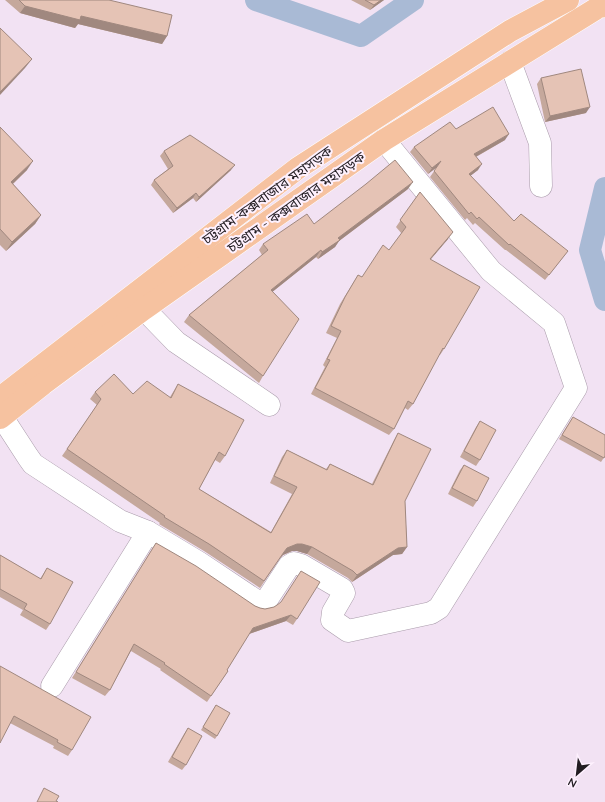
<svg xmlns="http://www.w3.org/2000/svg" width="605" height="802" font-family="Quicksand,'Noto Sans Bengali',sans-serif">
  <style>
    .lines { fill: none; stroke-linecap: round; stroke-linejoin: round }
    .canal { stroke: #a9bad5; stroke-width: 22 }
    .minor-casing { stroke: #aa9cab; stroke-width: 23 }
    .trunk-casing { stroke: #fff; stroke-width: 23 }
    .minor { stroke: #fff; stroke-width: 22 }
    .trunk { stroke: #f6c2a0; stroke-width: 22 }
    .wall { fill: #c5a89c }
    .shaded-wall { fill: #a0887f }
    .building { fill: #e5c3b5; stroke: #a0887f }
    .labels { text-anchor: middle; stroke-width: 4; stroke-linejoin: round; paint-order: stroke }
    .street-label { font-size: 14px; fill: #221d22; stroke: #fef1fe }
  </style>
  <rect width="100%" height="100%" fill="#f2e2f3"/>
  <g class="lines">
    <g class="canal">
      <polyline points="256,0 361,36 413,0"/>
      <polyline points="605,188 590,250 605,300"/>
    </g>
    <g class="minor-casing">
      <g id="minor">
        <polyline points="510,62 540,143 541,186"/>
        <polyline points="144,309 176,342 269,405"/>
        <polyline points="2,417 28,457 33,464 120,521 148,532 198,562 258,602 263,603 266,601 289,566 294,563 301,565 342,589 344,593 333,612 332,620 348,631 431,613 439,608 576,388 554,323 491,271 384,140"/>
        <polyline points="52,686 148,532"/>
      </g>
    </g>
    <g class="trunk-casing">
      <g id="trunk">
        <polyline points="0,398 298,168 510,31 568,0"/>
        <polyline points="0,418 43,384 144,309 384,140 599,7 605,6"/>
      </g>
    </g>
    <use href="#minor" class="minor"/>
    <use href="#trunk" class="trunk"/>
  </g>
  <g class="wall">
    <polygon points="5,0 109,0 167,36 162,44 78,24 75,28 20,13"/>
    <polygon points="351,0 384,0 370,10"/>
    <polygon points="541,78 586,113 545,122 537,84"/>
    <polygon points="0,127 27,170 13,184 41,215 35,224 6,251 0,245"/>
    <polygon points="456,129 505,140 476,157 478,170 470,176 514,221 568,251 545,280 506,250 505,250 475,223 473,225 467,218 465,220 430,177 437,167 428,174 410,152 414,147"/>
    <polygon points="164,151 231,170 196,202 193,198 173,213 151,185 154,180 168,169 160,156"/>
    <polygon points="408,189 339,241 335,247 318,259 316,257 272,292 263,376 259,383 184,322 189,315 262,255 259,250 263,244"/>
    <polygon points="420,192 448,239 430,260 444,349 440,355 439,355 413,404 408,410 405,408 394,429 389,435 311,394 325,367 323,365 337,338 326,333 340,304 358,275 362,277 389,250 402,234 396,227"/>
    <polygon points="178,384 225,456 220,463 215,460 199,489 271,532 292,494 270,483 282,457 287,450 326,469 330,464 372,484 394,440 398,433 405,501 407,547 402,554 393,555 352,582 348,578 307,554 297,551 292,551 283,555 280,558 260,588 204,551 159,524 160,523 62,456 97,405 90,399 95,392 170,397"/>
    <polygon points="573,417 605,456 601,462 559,439"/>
    <polygon points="480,421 480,460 476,466 460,457 476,427"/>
    <polygon points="464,465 477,501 473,507 448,494 460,470"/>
    <polygon points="156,543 255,606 260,608 265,609 274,607 277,605 297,619 293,625 286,621 249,634 227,670 228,671 207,702 160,670 161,669 131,651 110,690 105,696 72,678"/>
    <polygon points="0,555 40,579 47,568 50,624 46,630 20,615 23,610 0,597"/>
    <polygon points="0,666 72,750 68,756 53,748 54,746 10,723"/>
    <polygon points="216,705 217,736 215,739 201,730"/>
    <polygon points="188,728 186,765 182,770 168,762 184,734"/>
  </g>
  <g class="shaded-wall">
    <polygon points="381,0 384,0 370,10 374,5"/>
    <polygon points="25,6 81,16 167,36 162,44 78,24 75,28 20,13"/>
    <polygon points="32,59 25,68 0,95 0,92"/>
    <polygon points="590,107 586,113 545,122 550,116"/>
    <polygon points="509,134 505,140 470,160 474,154"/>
    <polygon points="33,161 27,170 5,191 11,182"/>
    <polygon points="441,161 437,167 428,174 432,168"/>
    <polygon points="482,164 478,170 465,180 469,174"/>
    <polygon points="235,165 231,170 196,202 199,197"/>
    <polygon points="413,182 408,189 339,241 335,247 318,259 322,252 338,238"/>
    <polygon points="196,193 193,198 173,213 177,208"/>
    <polygon points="41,215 35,224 6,251 12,242"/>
    <polygon points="453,232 448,239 425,266 430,259"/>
    <polygon points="321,250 316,257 266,297 271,290"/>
    <polygon points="297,544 302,544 312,547 307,554 297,551 292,551 283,555 279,559 284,552 287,548"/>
    <polygon points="407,547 402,554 393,555 352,582 357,575 398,548"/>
    <polygon points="291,615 286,621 249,634 253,628"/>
  </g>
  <g class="building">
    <polygon points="19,0 109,0 172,15 167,36 81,16 80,20 25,6"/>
    <polygon points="365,0 381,0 374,5"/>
    <polygon points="0,28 32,59 0,92"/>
    <polygon points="581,69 590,107 550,116 541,78"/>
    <polygon points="493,107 509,134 474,154 482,164 469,174 514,221 521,214 568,251 549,275 510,244 509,245 479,217 477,219 471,212 469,214 434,171 441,161 432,168 414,147 450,122 456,129"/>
    <polygon points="0,127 33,161 11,182 41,215 12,242 0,229"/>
    <polygon points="190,135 235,165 199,197 196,193 177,208 154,180 173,166 164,151"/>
    <polygon points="395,160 413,182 338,238 340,240 322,252 321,250 271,290 299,319 263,376 189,315 268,250 263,244 307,214 314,224 366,184"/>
    <polygon points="420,192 453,232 430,259 480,287 444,349 443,348 413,404 408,401 394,429 315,388 330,360 327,359 341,331 331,326 345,297 358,275 362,277 383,245 389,250 406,227 400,220"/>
    <polygon points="114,374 133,394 147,381 171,398 178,384 244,420 225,456 219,452 199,489 271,533 297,487 274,476 287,450 327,470 330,464 373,485 398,433 431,449 405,501 407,547 398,548 357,575 353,571 312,547 302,544 297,544 287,548 284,552 264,581 209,544 164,517 165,516 67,449 101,399 95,392"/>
    <polygon points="573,417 605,435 605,456 604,458 562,435"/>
    <polygon points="480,421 496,430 480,460 464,451"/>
    <polygon points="464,465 489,478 477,501 452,488"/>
    <polygon points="156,543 196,566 255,606 260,608 265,609 274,607 277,605 281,602 301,571 320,582 297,619 291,615 253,628 227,670 228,671 211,696 164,664 165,663 134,644 110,690 76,672"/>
    <polygon points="0,555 41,579 47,568 73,582 50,624 24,609 27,604 0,589"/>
    <polygon points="0,666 91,717 72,750 57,742 58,740 14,716 0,743"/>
    <polygon points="216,705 230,713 217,736 203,727"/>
    <polygon points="188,728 202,736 186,765 172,757"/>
    <polygon points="44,788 59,796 56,801 58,802 37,802"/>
  </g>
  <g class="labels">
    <g class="street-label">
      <text transform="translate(267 195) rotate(-36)" y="5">চট্টগ্রাম-কক্সবাজার মহাসড়ক</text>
      <text transform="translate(296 202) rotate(-35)" y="5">চট্টগ্রাম - কক্সবাজার মহাসড়ক</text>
    </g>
  </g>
  <g transform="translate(577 774) rotate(208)" stroke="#fef1fe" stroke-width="3" paint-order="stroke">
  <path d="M0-3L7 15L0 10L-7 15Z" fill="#221d22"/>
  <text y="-6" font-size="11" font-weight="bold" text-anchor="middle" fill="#221d22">N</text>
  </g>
</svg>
